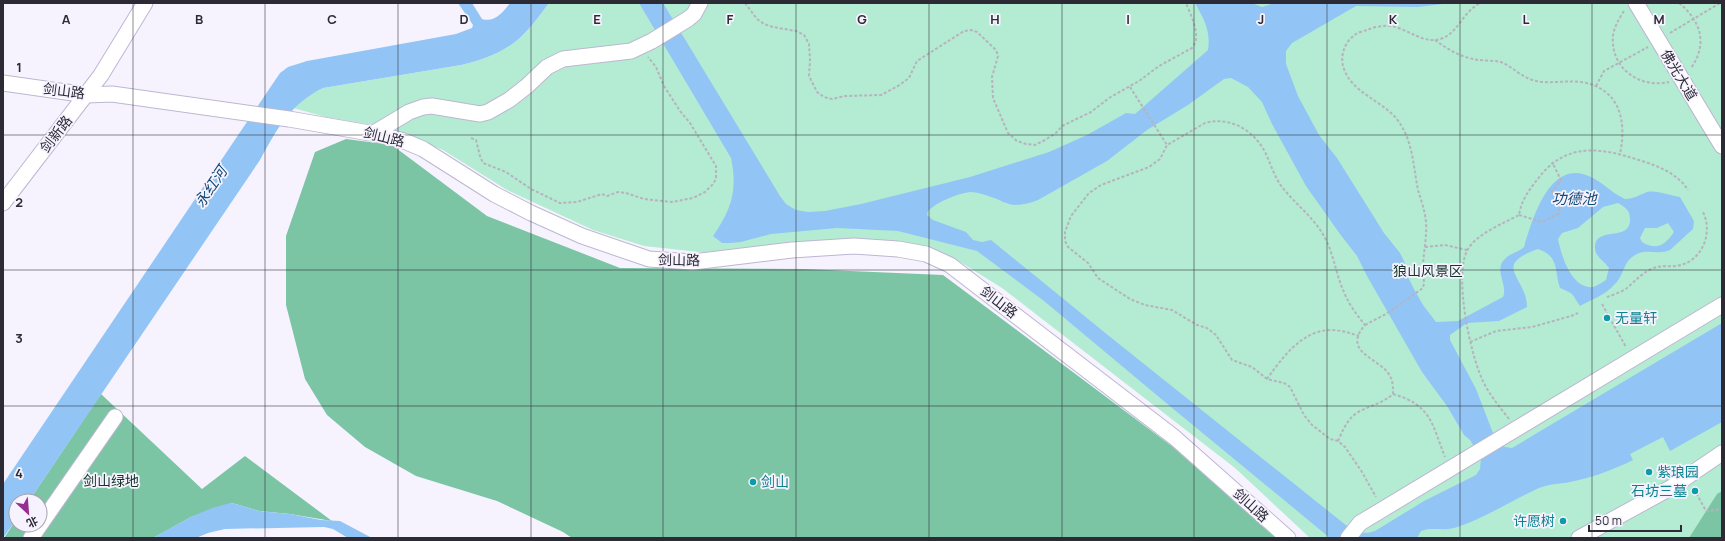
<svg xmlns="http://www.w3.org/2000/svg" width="1725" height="541" font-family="Manrope,'Noto Sans SC',sans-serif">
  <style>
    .green { fill: #b3ecd2 }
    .forest { fill: #7bc4a4 }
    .water { fill: #92c5f5; fill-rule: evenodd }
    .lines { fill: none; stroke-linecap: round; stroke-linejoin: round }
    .minor-casing { stroke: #bdb7d2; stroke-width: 17 }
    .path { stroke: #b6b3be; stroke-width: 2; stroke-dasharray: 3 2; stroke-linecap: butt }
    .minor { stroke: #fff; stroke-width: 15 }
    .grid { fill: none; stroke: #2c2a34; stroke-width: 1; stroke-opacity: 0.55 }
    .culture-dot { fill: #0f9aa8; stroke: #f6f3fe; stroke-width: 1.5 }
    .labels { text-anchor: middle; stroke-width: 3.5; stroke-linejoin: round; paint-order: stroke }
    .street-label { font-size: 14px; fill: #2c2a34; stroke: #f6f3fe }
    .park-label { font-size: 14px; fill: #123326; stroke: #f6f3fe }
    .culture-label { font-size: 14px; fill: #0d838f; stroke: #f6f3fe; text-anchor: start }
    .water-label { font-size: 15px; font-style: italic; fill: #124975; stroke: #f6f3fe }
    .grid-label { font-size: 13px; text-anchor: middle; font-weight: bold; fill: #2c2a34; stroke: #f6f3fe; stroke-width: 3.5; stroke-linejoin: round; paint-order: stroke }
  </style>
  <rect width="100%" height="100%" fill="#f6f3fe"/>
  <path class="green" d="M549,3H1722V538H1310L1235,468L1002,288L957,260L920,246L708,253L644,246L593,230L507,190L443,150L391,128L326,117L293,108L310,94L323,88L461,65C480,61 499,54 515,42C528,32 539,16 549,3Z"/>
  <g class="forest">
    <polygon points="346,139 392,145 487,216 620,268 804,269 943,275 1173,447 1276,538 572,538 563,532 497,501 416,476 365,447 327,415 305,379 286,305 286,236 315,152"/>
    <polygon points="101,394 202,489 245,456 332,521 290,514 259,511 232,503 191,517 153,538 4,538 16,520 16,525 40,525 40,501 29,501"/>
    <polygon points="1722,491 1722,538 1689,538 1717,494"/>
  </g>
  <g class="water">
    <path d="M458,3H472L482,19C495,23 503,12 510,3H549C539,16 528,32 515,42C499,54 480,61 461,65L323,88C290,104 277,129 260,160L29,501H16V520L3,538V484L280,73L288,67L307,61L456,34L472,28L473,25Z"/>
    <path d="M639,3H663L780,196L786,204L796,210L808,212L825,211L861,204L970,177L1049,152L1087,135L1126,113L1135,114L1208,50C1211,31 1204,19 1195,3H1252L1262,7L1274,3H1451L1418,7L1356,6L1292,43L1286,51V64L1298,96L1319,135L1337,158L1384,233L1400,253L1404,261L1408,277L1414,289L1423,305L1436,322L1458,321L1503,297C1508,286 1495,272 1503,261C1509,253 1518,253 1524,247C1532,222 1547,165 1583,174C1599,178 1611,193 1625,199C1634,199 1639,195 1647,192C1657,190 1671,196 1680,197L1694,221L1693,229L1670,250C1660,255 1647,249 1637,254C1622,261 1625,275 1614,285C1605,295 1591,300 1580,306C1571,292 1574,294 1560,288C1554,270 1560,257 1538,249C1490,266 1527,277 1527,307L1499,321L1467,323L1450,335V340L1476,389L1493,433L1500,444L1505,447L1512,448L1722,323V422L1670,451L1663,437L1630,454L1633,460C1613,470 1591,478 1570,482C1559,484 1549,484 1539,488C1513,500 1481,520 1454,528C1443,531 1432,527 1421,531L1417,538H1330L1171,407L1044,301L977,251L898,231L837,228L771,234L741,242L730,243H722L713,236C731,210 738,191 731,158ZM1231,78L1248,87L1262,102L1272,124L1306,186L1340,234L1357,256L1367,276L1422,372L1447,406L1464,435L1470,440L1481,457L1480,469L1476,475L1424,501L1375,531C1363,535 1357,532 1347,526L1109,336L991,240L982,242L973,240L966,232L933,220L927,215L928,211C937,202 956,194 970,192C977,192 986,195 994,198C1000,200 1006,204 1014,205C1022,205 1030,203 1038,200L1107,161L1147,130L1188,105L1224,79ZM1618,203C1625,207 1630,210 1630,219C1631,242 1596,226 1595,246C1594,257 1604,260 1609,268L1606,280C1601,283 1595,288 1589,287C1570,285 1561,254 1558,239L1562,233L1578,228L1603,207ZM1668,223L1674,232C1665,245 1657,251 1642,242L1640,238L1645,228H1657Z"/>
    <path d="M232,503L259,511L290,514L321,520L340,521L372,538H348L333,529L324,527L225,529L208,533L196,538H153C178,524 203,508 232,503Z"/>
  </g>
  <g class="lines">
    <g class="minor-casing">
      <g id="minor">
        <polyline points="1636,3 1722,146"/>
        <polyline points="3,83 87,95 112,94 289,119 381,135 404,141 423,149 494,194 531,213 582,236 649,259 693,262 792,250 854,246 898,249 926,254 950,265 1174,437 1288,538"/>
        <polyline points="374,133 409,112 423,107 432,106 480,114 488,112 509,100 527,86 547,67 563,59 631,51 652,41 688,19 694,14 700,3"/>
        <polyline points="3,203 101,75 145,3"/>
        <polyline points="31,538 115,417"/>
        <polyline points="1348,538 1360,523 1722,305"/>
        <polyline points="1579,538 1672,487 1722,453"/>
      </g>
    </g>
    <g class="path">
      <path d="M745,3L757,19L764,24L773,27L796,31L804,35L809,44L810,60L809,76L817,92L824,97L832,99L845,96L881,95L898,86L909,78L917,61L964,31L971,30L977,32L996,50L998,56L992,77L993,98L1008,133L1017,141L1026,144L1035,145L1045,140L1056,133L1062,126L1091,112L1109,98L1139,81L1159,66L1192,48C1202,36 1191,16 1186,3"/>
      <path d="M1679,3C1701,21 1708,44 1691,68"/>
      <path d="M1624,11C1619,19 1614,27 1613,36C1610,68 1640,89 1669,82"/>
      <polyline points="1670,33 1720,3"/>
      <path d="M1435,40C1447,49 1459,56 1473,59C1482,61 1492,60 1501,62C1513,67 1522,78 1536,81C1550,84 1566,80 1581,82C1620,88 1627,121 1620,154"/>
      <polyline points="1596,86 1604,71 1648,47"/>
      <polyline points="1130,87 1167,145"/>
      <polyline points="471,138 476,140 480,156 483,163 506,172 531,189 560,203 577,202 602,194 607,196 618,192 626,193 644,199 672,202 693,198 705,192 714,183 716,178 716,166 690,123 680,111 664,86 656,67 648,57"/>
      <polyline points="1556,200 1567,194"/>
      <polyline points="1519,215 1542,222 1558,214 1560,207 1552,192 1561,180 1552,162"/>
      <polyline points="1425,247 1445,245 1467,250"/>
      <path d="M1607,297C1613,295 1622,292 1627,288C1635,281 1641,274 1651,269C1661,264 1671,268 1681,265C1703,259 1713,232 1703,212"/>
      <polyline points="1602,304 1626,347"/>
      <path d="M1365,325L1386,314L1423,288C1425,280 1423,273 1423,264C1424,250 1427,236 1426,222C1425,211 1421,200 1418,190C1413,165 1413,139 1396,118C1380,100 1352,92 1344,69C1339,56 1345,41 1356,34C1359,32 1364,31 1367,30C1374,27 1384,25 1391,26C1409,29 1425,46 1443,38C1458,32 1463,12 1480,3"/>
      <polyline points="1470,342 1496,331 1532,327 1571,316 1578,313"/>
      <path d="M1267,379C1282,358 1302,330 1331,330C1341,330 1350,333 1359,336"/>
      <path d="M1393,394C1432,405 1432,425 1445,457"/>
      <path d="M1509,419C1499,406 1488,393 1482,379C1470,353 1454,276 1467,251C1474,235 1504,223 1519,215C1521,201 1529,190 1537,180C1565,142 1599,147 1639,160C1658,166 1677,173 1688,190"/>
      <path d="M1338,441C1343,430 1348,417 1360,411C1372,405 1383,403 1393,394C1393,389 1393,383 1391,378C1383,358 1340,354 1365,325C1357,315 1349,305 1344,292C1336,275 1334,255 1325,238C1314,217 1296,205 1282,187C1275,178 1271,165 1266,154C1255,131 1231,116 1205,123L1167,145L1160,159L1149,167L1101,185L1089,193L1071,216L1065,232V241L1068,247L1088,263L1098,278L1130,299L1145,305L1172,310L1197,325L1207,328L1216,335L1232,360L1252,367L1267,379L1284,383L1290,387L1304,415L1312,425L1330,439L1338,441L1345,447L1362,472L1376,497"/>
      <polyline points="1694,489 1706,511 1722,509"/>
    </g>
    <use href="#minor" class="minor"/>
  </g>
  <path class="grid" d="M133,3V538M265,3V538M398,3V538M531,3V538M663,3V538M796,3V538M929,3V538M1062,3V538M1194,3V538M1327,3V538M1460,3V538M1592,3V538M3,135H1722M3,270H1722M3,406H1722"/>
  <g class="culture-dot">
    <circle cx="1607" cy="318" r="4"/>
    <circle cx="1649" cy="472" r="4"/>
    <circle cx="753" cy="482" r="4"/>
    <circle cx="1695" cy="491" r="4"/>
    <circle cx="1563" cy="521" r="4"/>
  </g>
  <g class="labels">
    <g class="street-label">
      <text transform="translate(1679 75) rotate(59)" y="5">佛光大道</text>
      <text transform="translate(64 91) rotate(7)" y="5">剑山路</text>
      <text transform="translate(56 134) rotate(-52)" y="5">剑新路</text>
      <text transform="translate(384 137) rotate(14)" y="5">剑山路</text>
      <text transform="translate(679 260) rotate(1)" y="5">剑山路</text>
      <text transform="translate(999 302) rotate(38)" y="5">剑山路</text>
      <text transform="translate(1251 505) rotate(42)" y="5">剑山路</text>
    </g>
    <g class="park-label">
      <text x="1428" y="276">狼山风景区</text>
      <text x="111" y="486">剑山绿地</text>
    </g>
    <g class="culture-label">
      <text x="1615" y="323">无量轩</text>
      <text x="1657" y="477">紫琅园</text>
      <text x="761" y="487">剑山</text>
      <text x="1687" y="496" text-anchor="end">石坊三墓</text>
      <text x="1555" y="526" text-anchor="end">许愿树</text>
    </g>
    <g class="water-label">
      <text transform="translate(211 187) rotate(-56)" y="5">永红河</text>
      <text x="1574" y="204">功德池</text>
    </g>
  </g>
  <g class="grid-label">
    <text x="66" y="24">A</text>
    <text x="199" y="24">B</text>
    <text x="332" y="24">C</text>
    <text x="464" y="24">D</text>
    <text x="597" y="24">E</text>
    <text x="730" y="24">F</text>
    <text x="862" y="24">G</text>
    <text x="995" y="24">H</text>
    <text x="1128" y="24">I</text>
    <text x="1261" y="24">J</text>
    <text x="1393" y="24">K</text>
    <text x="1526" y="24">L</text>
    <text x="1659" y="24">M</text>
    <text x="19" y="72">1</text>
    <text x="19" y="207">2</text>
    <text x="19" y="343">3</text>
    <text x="19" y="478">4</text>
  </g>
  <rect width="1725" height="541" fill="none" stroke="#2c2a34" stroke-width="8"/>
  <g transform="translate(28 513) rotate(154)"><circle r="19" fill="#f6f3fe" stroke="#a5a3ad"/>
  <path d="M0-3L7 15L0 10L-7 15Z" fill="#952f94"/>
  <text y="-6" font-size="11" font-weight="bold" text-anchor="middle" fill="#2c2a34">北</text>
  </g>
  <path d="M1589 525v6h92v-6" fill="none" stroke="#2c2a34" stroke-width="2"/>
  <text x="1595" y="525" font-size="12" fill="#2c2a34" stroke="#f6f3fe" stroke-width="3" paint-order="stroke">50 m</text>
</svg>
